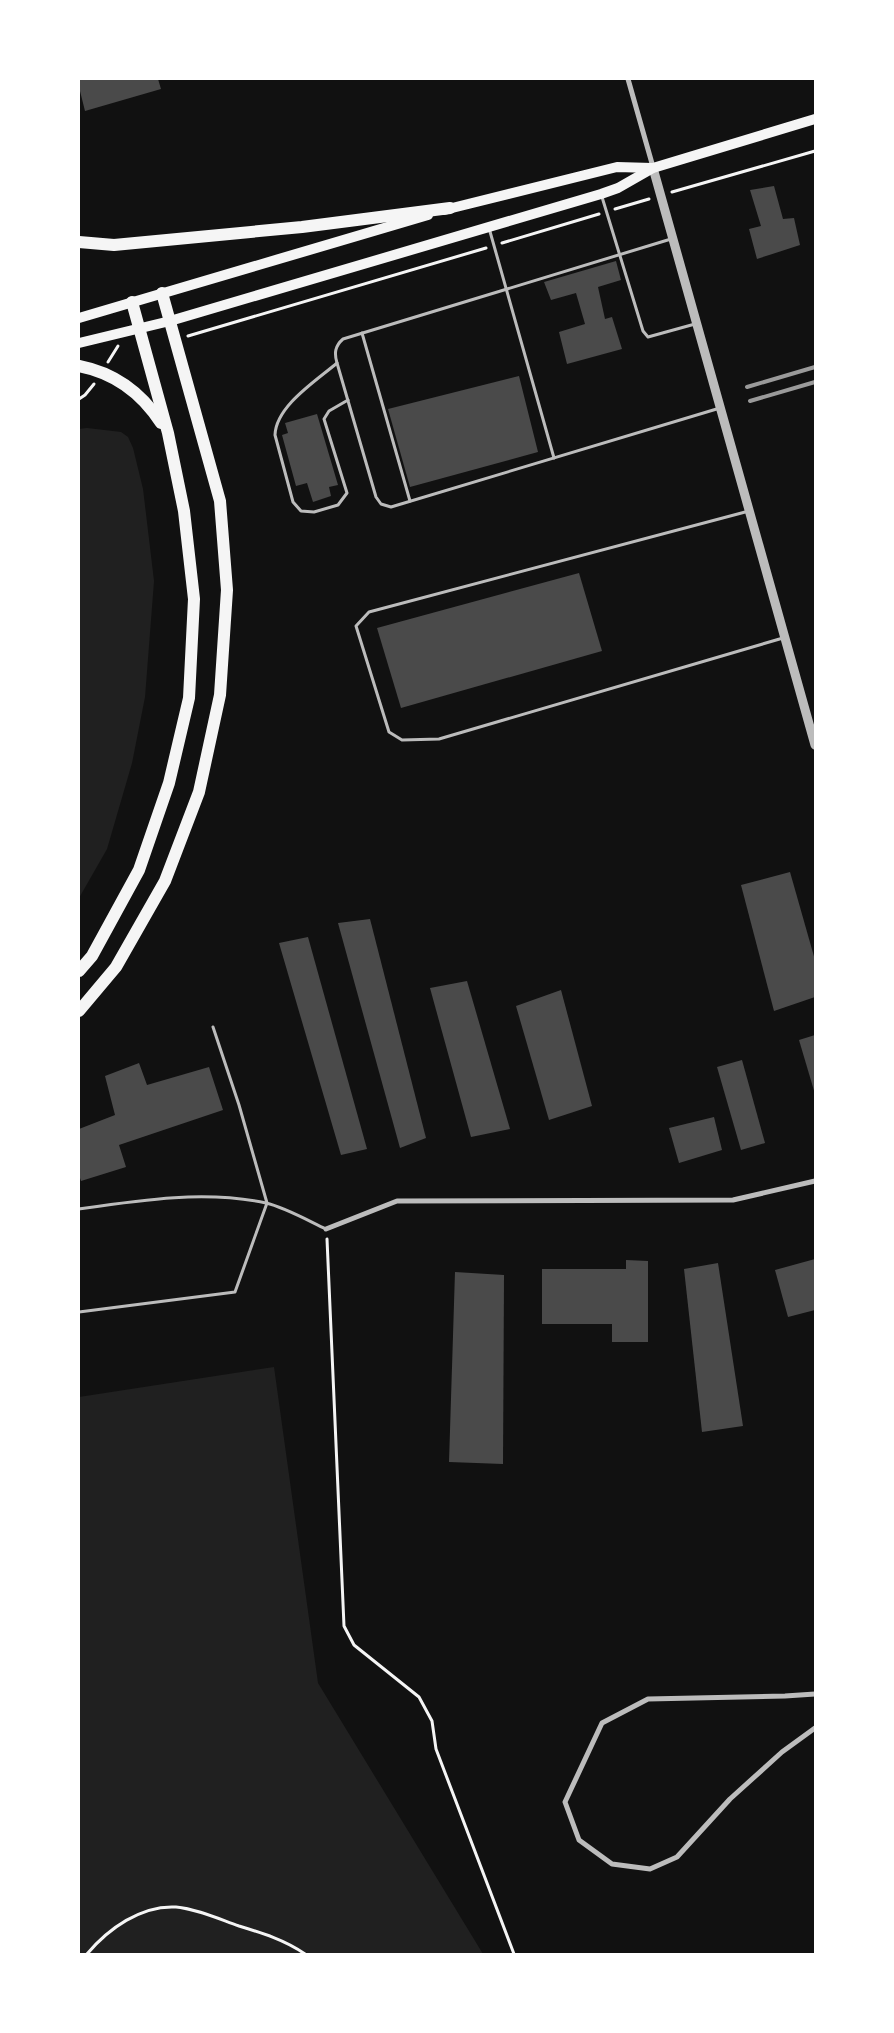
<svg xmlns="http://www.w3.org/2000/svg" width="894" height="2033" font-family="'Open Sans',sans-serif">
  <style>
    .green { fill: #202020 }
    .building { fill: #4a4a4a }
    .lines { fill: none; stroke-linecap: round; stroke-linejoin: round }
    .path { stroke: #f5f5f5; stroke-width: 3 }
    .service { stroke: #bcbcbc; stroke-width: 3 }
    .minor { stroke: #bcbcbc; stroke-width: 5 }
    .tertiary { stroke: #bcbcbc; stroke-width: 9 }
    .secondary { stroke: #f5f5f5; stroke-width: 10 }
    .motorway { stroke: #f5f5f5; stroke-width: 12 }
    .rail { stroke: #9a9a9a; stroke-width: 4 }
  </style>
  <rect width="100%" height="100%" fill="#111"/>
  <g class="green">
    <polygon points="87,428 121,432 128,437 133,448 143,489 154,581 145,697 132,763 107,849 79,898 79,429"/>
    <polygon points="274,1367 318,1683 483,1954 79,1954 79,1397"/>
  </g>
  <g class="building">
    <polygon points="79,79 158,79 161,89 85,111 79,87"/>
    <polygon points="774,186 783,219 794,218 800,245 757,259 749,229 761,226 750,190"/>
    <polygon points="616,261 621,280 598,287 605,319 612,317 622,349 567,364 559,332 585,324 576,293 551,300 544,282"/>
    <polygon points="519,376 538,452 410,487 388,409"/>
    <polygon points="317,414 338,485 329,487 331,496 313,502 307,483 296,486 282,435 288,433 285,423"/>
    <polygon points="579,573 602,651 401,708 377,628"/>
    <polygon points="790,872 815,960 815,997 774,1011 741,885"/>
    <polygon points="370,919 426,1138 400,1148 338,923"/>
    <polygon points="308,937 367,1149 341,1155 279,943"/>
    <polygon points="467,981 510,1129 471,1137 430,988"/>
    <polygon points="561,990 592,1106 549,1120 516,1006"/>
    <polygon points="815,1035 815,1094 799,1040"/>
    <polygon points="742,1060 765,1143 741,1150 717,1067"/>
    <polygon points="139,1063 147,1085 209,1067 223,1110 119,1145 126,1167 81,1181 79,1175 79,1129 115,1115 105,1076"/>
    <polygon points="714,1117 722,1150 679,1163 669,1128"/>
    <polygon points="815,1259 815,1310 788,1317 775,1270"/>
    <polygon points="626,1260 648,1261 648,1342 612,1342 612,1324 542,1324 542,1269 626,1269"/>
    <polygon points="718,1263 743,1426 702,1432 684,1269"/>
    <polygon points="455,1272 504,1275 503,1464 449,1462"/>
  </g>
  <g class="lines">
    <g class="path">
      <polyline points="672,192 815,151"/>
      <polyline points="615,209 649,199"/>
      <polyline points="502,243 599,214"/>
      <polyline points="188,336 486,248"/>
      <polyline points="108,362 118,346"/>
      <polyline points="79,399 85,395 94,384"/>
      <polyline points="327,1239 344,1626 354,1645 419,1697 432,1721 436,1749 514,1954"/>
      <path d="M87,1954C108,1929 141,1905 176,1907C197,1909 219,1919 239,1926C262,1933 285,1940 305,1954"/>
    </g>
    <g class="service">
      <polyline points="602,197 643,331 648,337 695,324"/>
      <polyline points="489,228 554,458"/>
      <path d="M671,239L343,339C335,346 334,353 337,363L376,497L381,504L391,507L720,408"/>
      <polyline points="362,333 410,501"/>
      <path d="M337,363C316,381 276,406 275,435L293,502L301,511L314,512L338,505L347,493L324,419L329,411L348,400"/>
      <polyline points="749,511 369,612 356,626 389,732 402,740 439,739 783,638"/>
      <path d="M79,1209C140,1200 205,1190 266,1203C284,1207 309,1221 326,1229"/>
      <polyline points="79,1312 235,1292 267,1203 239,1105 213,1027"/>
    </g>
    <g class="minor">
      <polyline points="628,79 653,167"/>
      <polyline points="326,1229 397,1201 733,1200 815,1181"/>
      <polyline points="815,1694 785,1696 648,1699 602,1723 565,1802 579,1840 612,1864 650,1869 677,1857 730,1799 782,1752 815,1728"/>
    </g>
    <polyline class="tertiary" points="653,168 815,745"/>
    <g class="secondary">
      <polyline points="444,210 617,167 652,168"/>
      <polyline points="79,318 428,215"/>
      <polyline points="79,343 170,321 601,194 618,188 653,168 815,119"/>
    </g>
    <g class="motorway">
      <polyline points="79,242 114,245 302,227 450,208"/>
      <path d="M79,366C115,373 141,392 161,423"/>
      <polyline points="79,971 92,956 139,870 169,783 189,698 194,599 184,511 168,433 132,302"/>
      <polyline points="79,1011 116,967 165,881 199,792 220,695 227,590 220,501 162,293"/>
    </g>
    <g class="rail">
      <polyline points="747,387 815,367"/>
      <polyline points="750,401 815,382"/>
    </g>
  </g>
  <rect width="894" height="2033" fill="none" stroke="#ffffff" stroke-width="160"/>
</svg>
